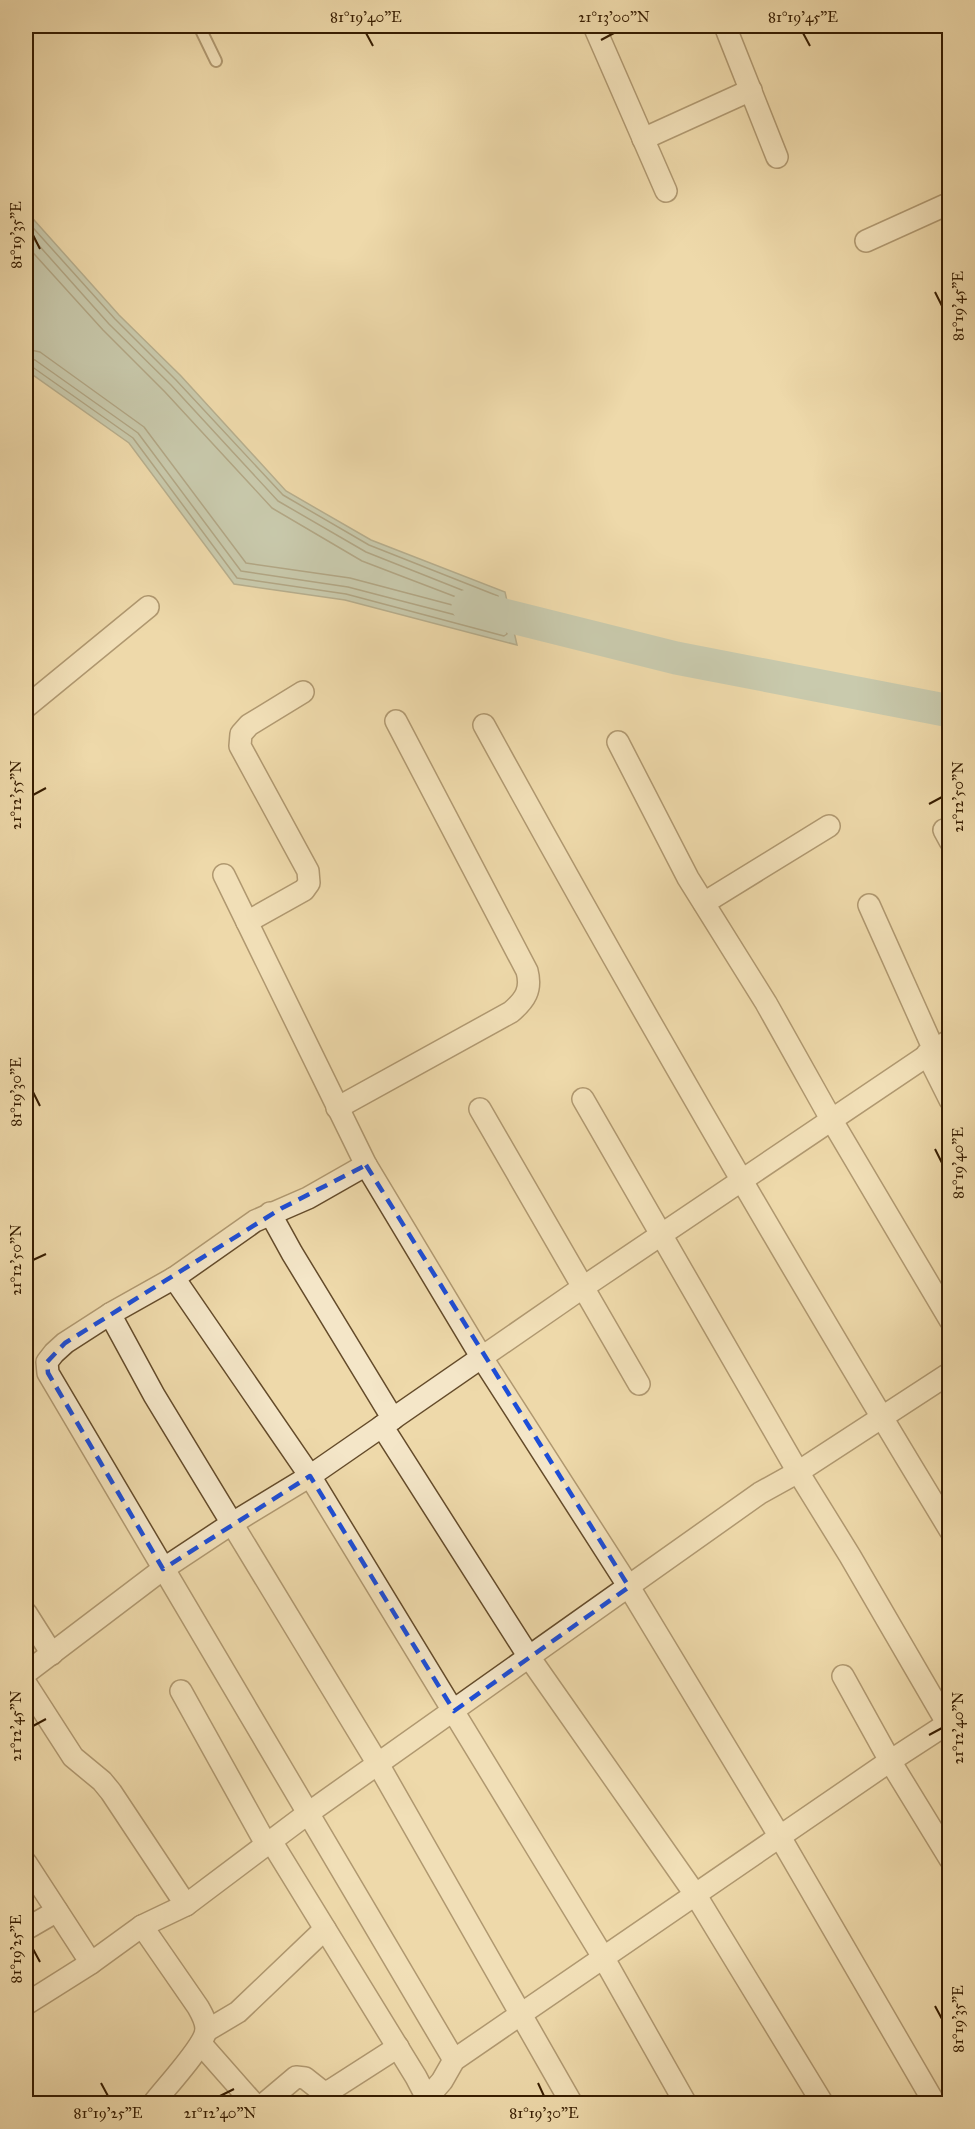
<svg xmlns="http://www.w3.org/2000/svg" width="975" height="2129" font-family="'IM FELL Great Primer',serif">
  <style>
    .water { fill: #9cb9b2; stroke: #737a6b; stroke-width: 1.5 }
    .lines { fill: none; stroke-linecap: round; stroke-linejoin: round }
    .shore { stroke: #696a59; stroke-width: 1.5 }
    .river { stroke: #9cb9b2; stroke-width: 33 }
    .service-casing { stroke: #644b2a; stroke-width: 14 }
    .minor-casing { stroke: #644b2a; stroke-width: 24 }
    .service { stroke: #f4e6c8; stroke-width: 10 }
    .minor { stroke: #f4e6c8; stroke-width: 21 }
    .marked { fill: none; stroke: #1d4ed8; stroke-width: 4.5; stroke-dasharray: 12 8; stroke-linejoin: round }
    .ticks { fill: none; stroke: #361c00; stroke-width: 2 }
    .neatline { fill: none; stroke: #361c00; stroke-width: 2 }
    .ticks-label { font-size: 15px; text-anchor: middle; fill: #361c00 }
  </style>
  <rect width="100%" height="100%" fill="#eed9aa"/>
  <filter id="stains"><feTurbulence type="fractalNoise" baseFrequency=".00333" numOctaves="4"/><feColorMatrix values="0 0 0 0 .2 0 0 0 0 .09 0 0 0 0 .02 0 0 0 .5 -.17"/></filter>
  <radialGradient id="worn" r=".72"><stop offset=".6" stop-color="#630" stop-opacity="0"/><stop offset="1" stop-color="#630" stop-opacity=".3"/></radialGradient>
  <polygon class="water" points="26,211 119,315 181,376 286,491 371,540 505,592 517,645 345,600 234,584 129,443 26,370"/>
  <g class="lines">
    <g class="shore">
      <polyline points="26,220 115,319 176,380 283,495 369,545 498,596 507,634 504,636 346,594 237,578 133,438 31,366 26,365"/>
      <polyline points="26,231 109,324 171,385 278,501 366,552 492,602 497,624 494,625 348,587 241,571 138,433 35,360 26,358"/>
      <polyline points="26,245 103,330 165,392 272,508 362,561 477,605 478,610 475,611 350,578 246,563 144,427 40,352 26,349"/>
    </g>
    <polyline class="river" points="468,606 676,658 950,711"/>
    <g class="service-casing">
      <polyline id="service" points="199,26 216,61"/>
    </g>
    <g class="minor-casing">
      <g id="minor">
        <polyline points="594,26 666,191"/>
        <polyline points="725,26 777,157"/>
        <polyline points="643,139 751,90"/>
        <polyline points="866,241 950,203"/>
        <polyline points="26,707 148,607"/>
        <path d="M484,725C633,997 789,1265 950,1530"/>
        <polyline points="618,742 688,878 766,1003 831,1119 950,1320"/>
        <polyline points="944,830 950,841"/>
        <polyline points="224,875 366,1165 482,1358 629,1587 780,1837 935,2104"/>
        <polyline points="704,903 829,826"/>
        <polyline points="869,905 934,1050"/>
        <polyline points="247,922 304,890 309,883 308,871 240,746 241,734 249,725 303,692"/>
        <polyline points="927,1054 950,1100"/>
        <polyline points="583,1099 798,1472 850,1556 950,1728"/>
        <path d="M337,1108L511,1012C525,1000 532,990 527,971L396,721"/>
        <polyline points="480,1109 639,1384"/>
        <polyline points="366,1165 308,1198 255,1221 174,1278 110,1314 65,1343 54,1353 47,1362 48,1373 454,2060"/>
        <polyline points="270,1213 292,1253 393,1419"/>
        <polyline points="174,1278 310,1476 603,1957 686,2104"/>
        <polyline points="110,1314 154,1395 378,1764 572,2104"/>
        <polyline points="382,1426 529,1657 695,1894 823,2104"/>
        <polyline points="26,1613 52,1654"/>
        <polyline points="26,1673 163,1569 231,1524 310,1476 582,1288 950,1040"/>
        <polyline points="843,1676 890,1761 950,1859"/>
        <polyline points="26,1684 73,1757 102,1781 111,1792 186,1905"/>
        <polyline points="181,1691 266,1844"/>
        <polyline points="271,1841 416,2077 430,2104"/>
        <polyline points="26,1863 91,1963"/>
        <path d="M142,1926L198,2007C202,2014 206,2021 206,2029C206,2045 164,2089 153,2104"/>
        <polyline points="26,1929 57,1911"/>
        <polyline points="26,2004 91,1963 142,1926 186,1905 307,1814 760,1493 798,1472 950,1373"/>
        <polyline points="206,2031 238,2012 325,1929"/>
        <polyline points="201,2044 254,2104"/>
        <polyline points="264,2104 296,2077 305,2078 324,2093 331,2090 398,2047"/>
        <polyline points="422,2104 442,2081 454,2060 890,1761 950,1722"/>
      </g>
    </g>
    <use href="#service" class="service"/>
    <use href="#minor" class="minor"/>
  </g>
  <path d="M0 0H975V2129H0ZM366,1165L629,1587L454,1711L310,1476L163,1569L48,1373L47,1362L65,1343L282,1208Z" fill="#eed9aa" fill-opacity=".55" fill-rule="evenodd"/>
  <path class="marked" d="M366,1165L629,1587L454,1711L310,1476L163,1569L48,1373L47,1362L65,1343L282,1208Z"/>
  <path class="ticks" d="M366,33L373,46M803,33L810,46M601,40L614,33M33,235L40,249M935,292L942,306M33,795L46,788M929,804L942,797M33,1092L40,1106M935,1149L942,1163M33,1260L46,1254M33,1726L46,1719M929,1735L942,1728M33,1949L40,1962M935,2006L942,2019M101,2083L108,2096M538,2083L544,2096M220,2096L234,2089"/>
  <rect width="975" height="2129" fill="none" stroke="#eed9aa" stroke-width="66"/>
  <rect x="33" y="33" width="909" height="2063" class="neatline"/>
  <g class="ticks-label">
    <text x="366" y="22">81°19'40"E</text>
    <text x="614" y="22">21°13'00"N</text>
    <text x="803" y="22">81°19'45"E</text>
    <text transform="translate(16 235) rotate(-90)" y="5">81°19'35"E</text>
    <text transform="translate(958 306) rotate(-90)" y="5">81°19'45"E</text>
    <text transform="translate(16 795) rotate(-90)" y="5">21°12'55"N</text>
    <text transform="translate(958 797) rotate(-90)" y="5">21°12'50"N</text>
    <text transform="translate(16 1092) rotate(-90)" y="5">81°19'30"E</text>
    <text transform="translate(958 1163) rotate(-90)" y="5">81°19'40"E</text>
    <text transform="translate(16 1260) rotate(-90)" y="5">21°12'50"N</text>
    <text transform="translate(16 1726) rotate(-90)" y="5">21°12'45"N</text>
    <text transform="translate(958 1728) rotate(-90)" y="5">21°12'40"N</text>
    <text transform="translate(16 1949) rotate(-90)" y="5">81°19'25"E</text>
    <text transform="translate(958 2019) rotate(-90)" y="5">81°19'35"E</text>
    <text x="108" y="2118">81°19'25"E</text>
    <text x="220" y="2118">21°12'40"N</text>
    <text x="544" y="2118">81°19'30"E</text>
  </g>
  <rect width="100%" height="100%" filter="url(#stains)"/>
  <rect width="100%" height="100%" fill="url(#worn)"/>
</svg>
